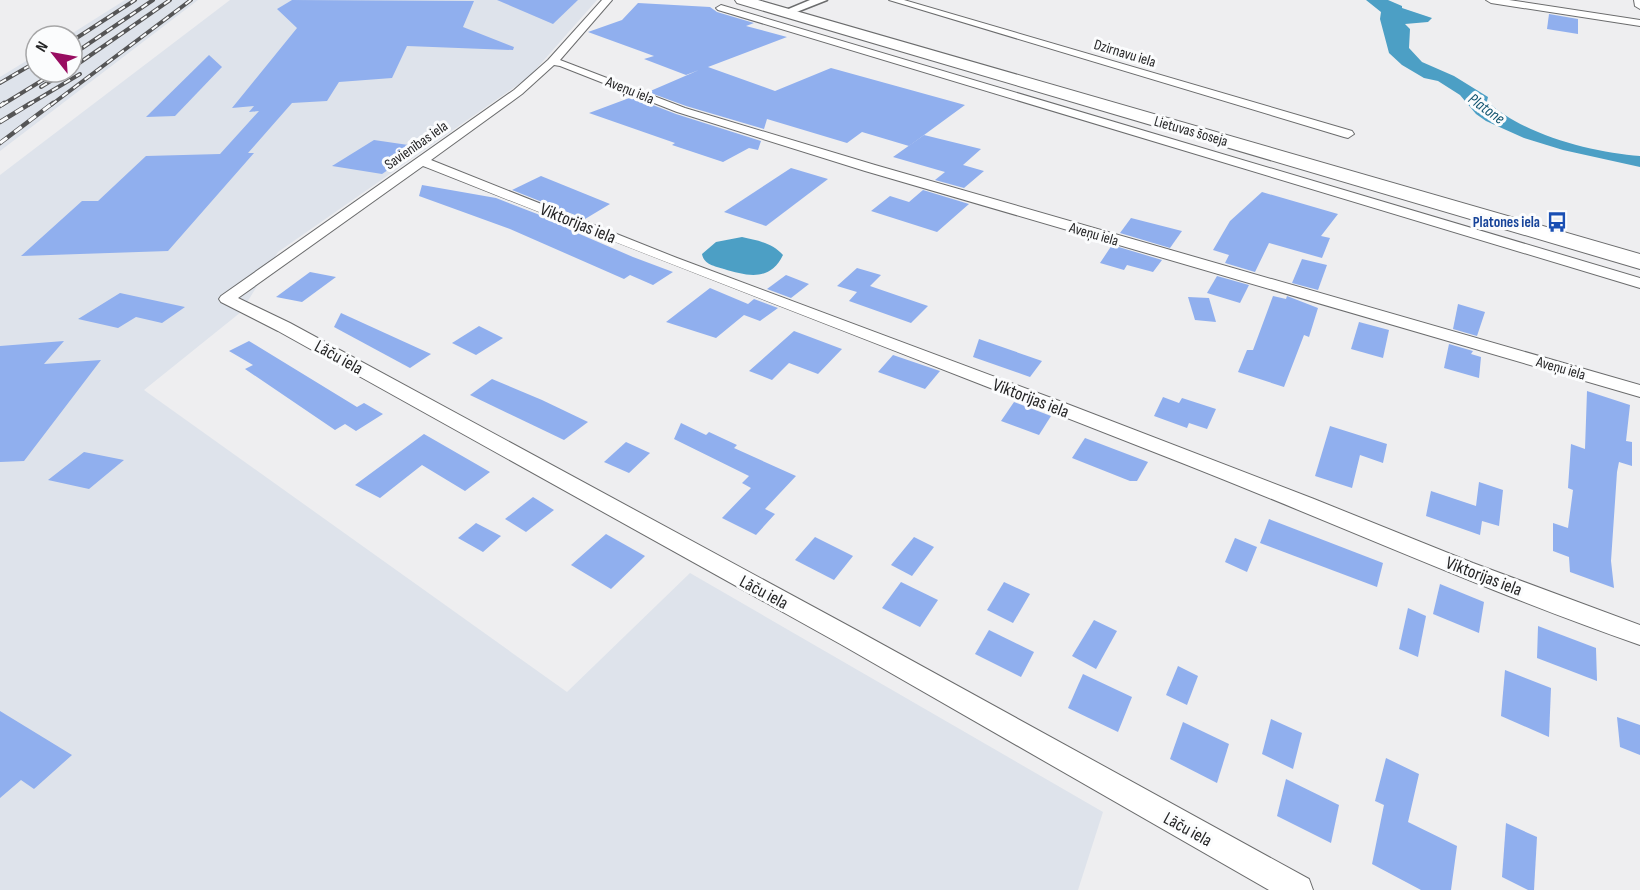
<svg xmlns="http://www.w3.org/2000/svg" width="1640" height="890" font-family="'Sofia Sans Condensed',sans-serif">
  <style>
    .built { fill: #dee3eb }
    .water { fill: #4c9fc5 }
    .building { fill: #90afee }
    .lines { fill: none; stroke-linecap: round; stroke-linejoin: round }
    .minor-casing { stroke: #6b6c6d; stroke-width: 2 }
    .tertiary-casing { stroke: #6b6c6d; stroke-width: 3 }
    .primary-casing { stroke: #6b6c6d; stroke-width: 2 }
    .minor { fill: #fff; fill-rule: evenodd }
    .tertiary { fill: #fff; fill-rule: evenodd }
    .primary { fill: #fff; fill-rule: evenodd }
    .rail-far1-casing { stroke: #555556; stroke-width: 4 }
    .rail-casing { stroke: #555556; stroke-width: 4.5 }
    .rail-far1 { stroke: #fbfcfd; stroke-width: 2; stroke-dasharray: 7; stroke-linecap: butt }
    .rail { stroke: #fbfcfd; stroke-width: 3; stroke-dasharray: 9; stroke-linecap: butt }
    .labels { text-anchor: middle; stroke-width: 6; stroke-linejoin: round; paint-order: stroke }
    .far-street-label { font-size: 15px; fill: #262627; stroke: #fbfcfd }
    .far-transit-label { font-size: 15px; font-weight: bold; fill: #164399; stroke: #fbfcfd; text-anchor: end }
    .far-water-label { font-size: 16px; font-style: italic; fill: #12546f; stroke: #fbfcfd }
    .street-label { font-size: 18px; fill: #262627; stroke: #fbfcfd }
  </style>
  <rect width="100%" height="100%" fill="#eeeef0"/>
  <g class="built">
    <polygon points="125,0 198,0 0,151 0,77 36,55 36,72 72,72 72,36 68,36"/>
    <polygon points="230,0 597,0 529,77 278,252 241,312 144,390 567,692 690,573 1103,812 1078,890 0,890 0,175"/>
  </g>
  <g class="water">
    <path d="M1366,0H1388L1402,6V8L1432,18L1428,22L1405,24L1410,29L1409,48L1422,62L1454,76L1488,97L1487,101C1521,134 1593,153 1640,156V167L1563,150L1524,138L1486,121L1476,114L1460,95L1438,81L1424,78L1402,65L1389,53L1380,19L1381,12Z"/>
    <path d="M742,237C756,240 773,243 783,255C770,282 747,276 724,269C715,266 704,265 702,254L716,242Z"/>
  </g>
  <g class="building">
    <polygon points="292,0 474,1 463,27 514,47 513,50 407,46 392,78 339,82 327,101 292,103 248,153 254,153 168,251 21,256 82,201 98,201 146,156 220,154 259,111 249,112 254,106 232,108 297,28 277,9"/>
    <polygon points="497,0 578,0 553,24"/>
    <polygon points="638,3 710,7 717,12 754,23 746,26 787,37 708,67 775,91 831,68 965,105 909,146 862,132 847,143 767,119 764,129 686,106 648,92 699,70 686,75 644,59 654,56 588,32 622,20"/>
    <polygon points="1549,14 1578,19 1578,34 1547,29"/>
    <polygon points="209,55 222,67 175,116 146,117"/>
    <polygon points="632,97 676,114 761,141 758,150 749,148 723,162 672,145 675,143 589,113"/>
    <polygon points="924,135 981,149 963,165 984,171 964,188 935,180 945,172 893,157"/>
    <polygon points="374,140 422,147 382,174 332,166"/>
    <polygon points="791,168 828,179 766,226 724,212"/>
    <polygon points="541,176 610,204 585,219 512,190"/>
    <polygon points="422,185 496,198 571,227 568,229 633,257 673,272 653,285 630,275 624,279 510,229 419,196"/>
    <polygon points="923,190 969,204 937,232 871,211 890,196 909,202"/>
    <polygon points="1262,192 1338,214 1321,236 1330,238 1322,258 1269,243 1255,272 1225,263 1229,255 1213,250 1230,221"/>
    <polygon points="1131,218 1182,231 1170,248 1120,233"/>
    <polygon points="1112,245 1162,260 1153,272 1127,265 1124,270 1100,263"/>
    <polygon points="1302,259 1327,265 1318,290 1292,283"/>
    <polygon points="857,268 881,275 870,286 928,306 911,323 849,301 857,292 837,286"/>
    <polygon points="310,272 336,277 302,302 276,297"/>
    <polygon points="786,275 809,284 791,298 767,289"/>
    <polygon points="1217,276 1249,285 1240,303 1207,293"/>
    <polygon points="710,288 748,304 754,299 778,308 760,321 744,315 716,338 666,322"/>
    <polygon points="120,293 185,307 162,323 136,317 118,328 78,319"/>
    <polygon points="1273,296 1286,299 1287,296 1318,308 1309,337 1304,335 1284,387 1238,372 1247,350 1253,350"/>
    <polygon points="1188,297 1209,298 1216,322 1195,320"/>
    <polygon points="1458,304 1485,312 1477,336 1453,329"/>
    <polygon points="341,313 431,354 410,368 334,327"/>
    <polygon points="1359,322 1389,330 1383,358 1351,349"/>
    <polygon points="479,326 503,338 476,355 452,343"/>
    <polygon points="794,331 842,349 818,374 789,363 772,380 749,371"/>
    <polygon points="979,339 1042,361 1030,377 973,357"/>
    <polygon points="64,341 44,364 101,360 24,461 0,462 0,346"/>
    <polygon points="249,341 357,407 364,403 383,414 356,431 345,424 335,430 245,369 253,365 229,351"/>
    <polygon points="1449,344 1473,351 1471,354 1481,357 1479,378 1444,368"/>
    <polygon points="893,355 940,371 925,389 878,372"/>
    <polygon points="492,379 542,400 588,422 564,440 470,395"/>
    <polygon points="1587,391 1630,405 1626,441 1632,442 1632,466 1619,462 1617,472 1611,561 1614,588 1570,572 1569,557 1553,551 1553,523 1568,528 1573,490 1568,488 1571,444 1585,449"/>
    <polygon points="1163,397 1179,403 1182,398 1216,409 1207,429 1189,423 1187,428 1154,416"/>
    <polygon points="1014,402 1051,416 1039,435 1001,421"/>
    <polygon points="681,423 706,435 709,432 737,445 734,448 796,476 765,509 775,514 756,535 722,518 751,488 742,483 749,476 674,439"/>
    <polygon points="1330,426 1387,444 1383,463 1360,455 1352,488 1315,476"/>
    <polygon points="424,434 490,472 465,491 422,465 380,498 355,485"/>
    <polygon points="1085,438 1148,462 1137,481 1130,481 1072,458"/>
    <polygon points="626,442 650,453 629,473 604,462"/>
    <polygon points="84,452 124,460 89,489 48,480"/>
    <polygon points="1479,482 1503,490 1499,526 1482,521 1480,535 1426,516 1431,491 1476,506"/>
    <polygon points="533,497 554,510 526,532 505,519"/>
    <polygon points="1269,519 1383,563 1377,587 1260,543"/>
    <polygon points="476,523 501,536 483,552 458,538"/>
    <polygon points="606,534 645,556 611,589 571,565"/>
    <polygon points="815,537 853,556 834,580 795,560"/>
    <polygon points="914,537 934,547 912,576 891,565"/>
    <polygon points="1235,538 1257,547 1247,572 1225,562"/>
    <polygon points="901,582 938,600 920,627 882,608"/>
    <polygon points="1004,582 1030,594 1013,623 987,610"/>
    <polygon points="1440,584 1484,602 1479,633 1433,614"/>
    <polygon points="1408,608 1426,616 1418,657 1399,649"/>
    <polygon points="1094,620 1117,631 1096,669 1072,656"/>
    <polygon points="1538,626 1596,648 1597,681 1537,658"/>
    <polygon points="989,630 1034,652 1021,677 975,654"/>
    <polygon points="1178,666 1198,676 1187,705 1166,695"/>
    <polygon points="1505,670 1551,688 1549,737 1501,716"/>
    <polygon points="1083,674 1132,697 1118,732 1068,708"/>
    <polygon points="0,711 72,755 34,789 21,780 0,798"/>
    <polygon points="1617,717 1640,725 1640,755 1620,747"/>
    <polygon points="1271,719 1302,733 1293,769 1262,754"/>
    <polygon points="1183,722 1229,744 1217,783 1170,759"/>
    <polygon points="1386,758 1419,774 1408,822 1457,846 1451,890 1421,890 1372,864 1384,805 1375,801"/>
    <polygon points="1286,779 1339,805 1331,843 1277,816"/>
    <polygon points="1506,823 1537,837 1534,890 1528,890 1502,877"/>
  </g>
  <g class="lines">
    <g class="minor-casing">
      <g id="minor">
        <path d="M602,0H612L560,60L685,108L875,165L1640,385V397L865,171L677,112L560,66L554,65L522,94L431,160L677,258L1062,402L1314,499L1473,563L1640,625V645C1485,591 1335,523 1182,463C929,363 675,267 423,166L238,298L290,323L858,631L1309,879L1313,890H1269L842,645L278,331L221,302L219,299L221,296L514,90L548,60Z"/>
        <polygon points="889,0 904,0 1352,131 1354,134 1348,138 1344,137"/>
        <polygon points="1486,0 1509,0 1640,20 1640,26 1491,3"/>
        <polygon points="1634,0 1640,0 1640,9 1635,6"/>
        <polygon points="721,5 1640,278 1640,288 718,10 716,8"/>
      </g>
    </g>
    <g class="tertiary-casing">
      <polygon id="tertiary" points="810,0 827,0 789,15 781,15 779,13"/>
    </g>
    <g class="primary-casing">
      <polygon id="primary" points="735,0 758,0 1640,254 1640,269 737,3"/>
    </g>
    <use href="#minor" class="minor"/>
    <use href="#tertiary" class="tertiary"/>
    <use href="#primary" class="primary"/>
    <g class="rail-far1-casing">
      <g id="rail-far1">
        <polyline points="72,41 135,0"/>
        <polyline points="72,55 153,0"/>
        <polyline points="72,68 170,0"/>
        <polyline points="0,83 36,62"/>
        <polyline points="41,87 65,72"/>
        <polyline points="2,105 46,78"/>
        <polyline points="28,105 80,74"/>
        <polyline points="51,105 191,0"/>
      </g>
    </g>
    <g class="rail-casing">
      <g id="rail">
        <polyline points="0,106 4,103"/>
        <polyline points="0,122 31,103"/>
        <polyline points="0,143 53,103"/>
      </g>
    </g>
    <use href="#rail-far1" class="rail-far1"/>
    <use href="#rail" class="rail"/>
  </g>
  <defs>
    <g id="bus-bare" transform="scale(1.62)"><path d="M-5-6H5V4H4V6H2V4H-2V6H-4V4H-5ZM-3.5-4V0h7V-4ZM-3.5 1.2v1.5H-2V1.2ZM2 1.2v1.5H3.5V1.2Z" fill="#1a4fb4" stroke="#fbfcfd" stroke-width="2.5" paint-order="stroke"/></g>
  </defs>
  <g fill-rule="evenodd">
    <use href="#bus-bare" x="1557" y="222"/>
  </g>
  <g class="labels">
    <g class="far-street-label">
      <text transform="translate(1125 53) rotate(17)" y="5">Dzirnavu iela</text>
      <text transform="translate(630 90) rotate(22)" y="5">Aveņu iela</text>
      <text transform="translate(1191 131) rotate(16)" y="5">Lietuvas šoseja</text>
      <text transform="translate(416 145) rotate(-35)" y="5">Savienības iela</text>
      <text transform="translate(1094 234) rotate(16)" y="5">Aveņu iela</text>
      <text transform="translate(1561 368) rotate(16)" y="5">Aveņu iela</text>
    </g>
    <g class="far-transit-label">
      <text x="1540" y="227">Platones iela</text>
    </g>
    <g class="far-water-label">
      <text transform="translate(1487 108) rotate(36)" y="6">Platone</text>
    </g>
    <g class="street-label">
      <text transform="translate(578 223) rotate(22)" y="6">Viktorijas iela</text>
      <text transform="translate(339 357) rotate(29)" y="6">Lāču iela</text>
      <text transform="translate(1031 398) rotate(21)" y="6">Viktorijas iela</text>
      <text transform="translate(1484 576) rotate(21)" y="6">Viktorijas iela</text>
      <text transform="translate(764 592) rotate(28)" y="6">Lāču iela</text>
      <text transform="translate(1188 829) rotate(29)" y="6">Lāču iela</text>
    </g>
  </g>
  <g transform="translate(54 54) rotate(301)"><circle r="28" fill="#fbfcfd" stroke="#a6a6a7" stroke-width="1.5"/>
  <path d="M0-4.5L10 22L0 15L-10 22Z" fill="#980d61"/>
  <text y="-9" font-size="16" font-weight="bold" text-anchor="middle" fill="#262627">N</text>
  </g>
</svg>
